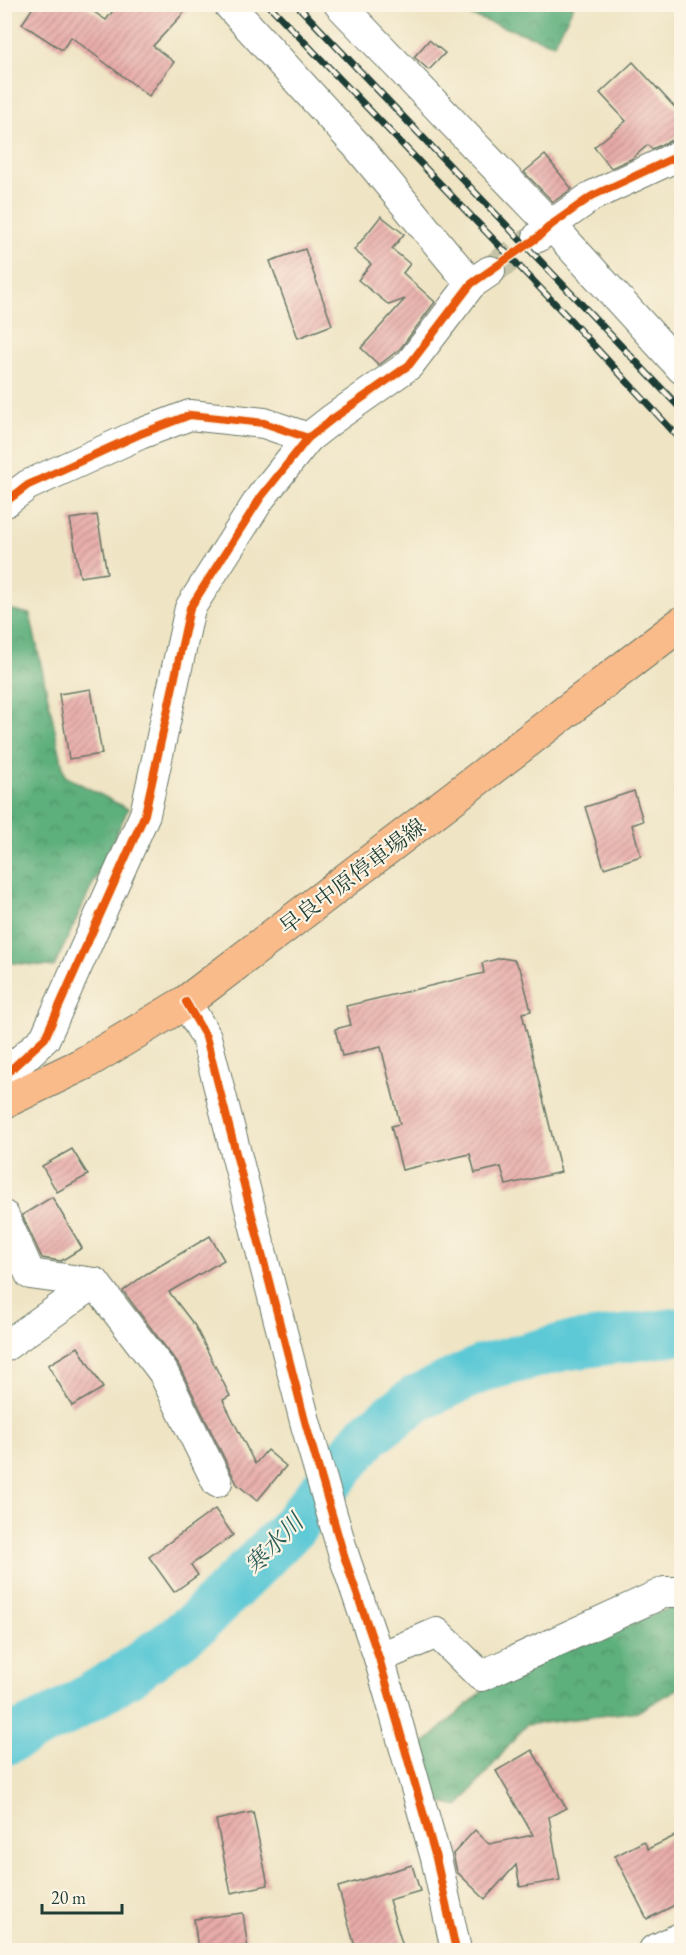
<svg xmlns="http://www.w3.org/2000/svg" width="686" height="1955" font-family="'EB Garamond','Noto Serif JP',serif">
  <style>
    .forest { fill: url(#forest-crowns); stroke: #3e7658; stroke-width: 1.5 }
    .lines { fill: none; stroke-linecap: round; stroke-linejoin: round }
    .river { stroke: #5dc9d6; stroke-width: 48 }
    .building { fill: url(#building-hatch) }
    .minor-tunnel { stroke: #c5c3a7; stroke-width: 30; stroke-dasharray: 30 15; stroke-linecap: butt }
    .minor-casing { stroke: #687766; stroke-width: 32 }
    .major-casing { stroke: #687766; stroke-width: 35 }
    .minor { stroke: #fff; stroke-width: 30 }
    .major { stroke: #fabb8b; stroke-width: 33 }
    .rail-casing { stroke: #1f3d34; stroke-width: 7 }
    .rail { stroke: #fcf5e5; stroke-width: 4.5; stroke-dasharray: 14; stroke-linecap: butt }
    .cycleway-casing { stroke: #fcf5e5; stroke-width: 11 }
    .cycleway { stroke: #e8590c; stroke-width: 8 }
    .labels { text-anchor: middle; stroke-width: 4.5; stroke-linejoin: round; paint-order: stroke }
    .street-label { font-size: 22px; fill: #1f3d34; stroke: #fcf5e5 }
    .water-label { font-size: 24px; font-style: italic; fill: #2e605c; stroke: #fcf5e5 }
  </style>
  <defs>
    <pattern id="forest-crowns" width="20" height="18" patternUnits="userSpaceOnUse" patternTransform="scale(1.5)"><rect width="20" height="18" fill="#5daf7b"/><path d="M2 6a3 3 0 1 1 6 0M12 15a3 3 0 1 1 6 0" fill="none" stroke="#4c9066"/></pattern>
    <pattern id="building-hatch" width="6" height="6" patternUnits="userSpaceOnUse" patternTransform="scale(1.5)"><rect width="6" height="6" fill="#e8aba9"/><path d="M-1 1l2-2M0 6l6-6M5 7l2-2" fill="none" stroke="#bb8c8a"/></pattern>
  </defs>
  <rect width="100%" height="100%" fill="#fcf5e5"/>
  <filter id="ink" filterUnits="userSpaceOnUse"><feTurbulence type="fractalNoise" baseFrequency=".0167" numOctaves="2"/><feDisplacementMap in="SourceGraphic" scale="12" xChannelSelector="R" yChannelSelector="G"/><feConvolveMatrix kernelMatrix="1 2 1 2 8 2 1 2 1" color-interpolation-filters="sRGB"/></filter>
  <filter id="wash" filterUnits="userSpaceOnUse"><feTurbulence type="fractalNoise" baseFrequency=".008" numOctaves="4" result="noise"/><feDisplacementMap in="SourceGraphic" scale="24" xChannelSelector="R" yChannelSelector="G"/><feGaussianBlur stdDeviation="1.35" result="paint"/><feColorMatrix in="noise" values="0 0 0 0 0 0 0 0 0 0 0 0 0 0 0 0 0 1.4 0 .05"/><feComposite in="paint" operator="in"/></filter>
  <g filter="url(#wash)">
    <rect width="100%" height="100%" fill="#efe4c4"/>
    <g class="forest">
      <polygon points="439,5 439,4 574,5 554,44"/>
      <polygon points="5,608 30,614 65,776 128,809 54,967 5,962"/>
      <polygon points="681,1605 681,1687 639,1711 526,1725 458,1807 431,1801 417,1750 494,1681 674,1606"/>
    </g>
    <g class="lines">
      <polyline class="river" points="4,1742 62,1714 128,1674 196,1624 291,1529 368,1435 416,1399 483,1368 563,1347 682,1331"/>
    </g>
    <g id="blocks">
      <g class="building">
        <polygon points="35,4 82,4 106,20 118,4 192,4 153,46 174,62 149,96 71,37 62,50 22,24"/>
        <polygon points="429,40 445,53 429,70 414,57"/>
        <polygon points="633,62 681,114 681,131 672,140 652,149 648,145 631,159 611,168 594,147 626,121 600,93"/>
        <polygon points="545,155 572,189 553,202 524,172"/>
        <polygon points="381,216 404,234 392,249 410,264 403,273 435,302 400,349 379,365 361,348 405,299 389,305 358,280 371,264 354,250"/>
        <polygon points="305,249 332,325 298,338 270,261"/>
        <polygon points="97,515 107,573 80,577 70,519"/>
        <polygon points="91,689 102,754 69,759 59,694"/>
        <polygon points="634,791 643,821 632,825 641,856 604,868 585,807"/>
        <polygon points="501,958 514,960 521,971 531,1011 522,1013 561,1172 506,1185 501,1167 475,1173 470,1154 402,1170 391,1126 400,1124 381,1047 342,1056 335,1029 351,1025 346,1006 484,973 482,963"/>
        <polygon points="72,1149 88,1175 57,1192 42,1166"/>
        <polygon points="52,1197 82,1248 61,1261 42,1258 22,1215"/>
        <polygon points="210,1236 224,1260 169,1292 195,1326 230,1396 223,1400 255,1464 267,1450 286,1466 257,1501 237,1484 178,1364 123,1291 146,1274"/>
        <polygon points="78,1347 103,1388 72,1406 48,1365"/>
        <polygon points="215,1509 233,1535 191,1565 198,1575 174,1592 149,1557"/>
        <polygon points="532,1750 566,1808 549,1817 560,1880 520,1887 516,1865 485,1899 457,1872 453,1854 475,1830 489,1844 533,1835 496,1771"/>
        <polygon points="253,1812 268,1885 231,1893 216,1820"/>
        <polygon points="681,1833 681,1902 647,1919 615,1856 644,1841 648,1849"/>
        <polygon points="412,1865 420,1891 389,1900 404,1950 356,1950 338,1887"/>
        <polygon points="243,1913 248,1950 198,1950 194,1919"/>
      </g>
    </g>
  </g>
  <g filter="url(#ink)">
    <use href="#blocks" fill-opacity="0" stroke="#687766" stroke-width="1.5"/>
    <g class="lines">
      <polyline class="minor-tunnel" points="490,271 538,237"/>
      <g class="minor-casing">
        <g id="minor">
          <polyline points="228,4 359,148 471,284"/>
          <polyline points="339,4 551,225 682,369"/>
          <polyline points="538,237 551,225 592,196 682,154"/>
          <polyline points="4,503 28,485 140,434 190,415 264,423 308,438 331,420 409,365 471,284 490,271"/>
          <polyline points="186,1002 206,1037 306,1425 344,1556 379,1658 436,1858 456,1950"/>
          <polyline points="4,1076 45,1038 145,814 190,608 261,497 308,438"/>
          <polyline points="4,1216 30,1274 95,1283 163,1372 217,1482"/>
          <polyline points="4,1347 95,1283"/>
          <polyline points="379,1658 437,1633 481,1676 665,1592 682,1592"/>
          <polyline points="654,1950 682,1937"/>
        </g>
      </g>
      <g class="major-casing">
        <polyline id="major" points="4,1102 83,1064 186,1002 682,623"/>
      </g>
      <use href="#minor" class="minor"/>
      <use href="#major" class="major"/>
      <g class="rail-casing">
        <g id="rail">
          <polyline points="268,4 561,310 682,441"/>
          <polyline points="296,4 682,410"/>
        </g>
      </g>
      <use href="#rail" class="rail"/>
      <g class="cycleway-casing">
        <g id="cycleway">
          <polyline points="4,503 28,485 140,434 190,415 264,423 308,438 331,420 409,365 471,284 538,237 551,225 592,196 682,154"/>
          <polyline points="186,1002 206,1037 306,1425 344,1556 379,1658 436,1858 456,1950"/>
          <polyline points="4,1076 45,1038 145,814 190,608 261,497 308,438"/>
        </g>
      </g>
      <use href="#cycleway" class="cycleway"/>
    </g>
  </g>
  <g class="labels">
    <g class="street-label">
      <text transform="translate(352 876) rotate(-37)" y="8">早良中原停車場線</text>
    </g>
    <g class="water-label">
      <text transform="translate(274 1544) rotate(-46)" y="8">寒水川</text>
    </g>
  </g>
  <rect width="686" height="1955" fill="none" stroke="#fcf5e5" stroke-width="24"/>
  <path d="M42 1904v9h80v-9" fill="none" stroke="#1f3d34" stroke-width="3"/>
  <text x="51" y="1904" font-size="18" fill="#1f3d34" stroke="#fcf5e5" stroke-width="4.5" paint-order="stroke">20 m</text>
</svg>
